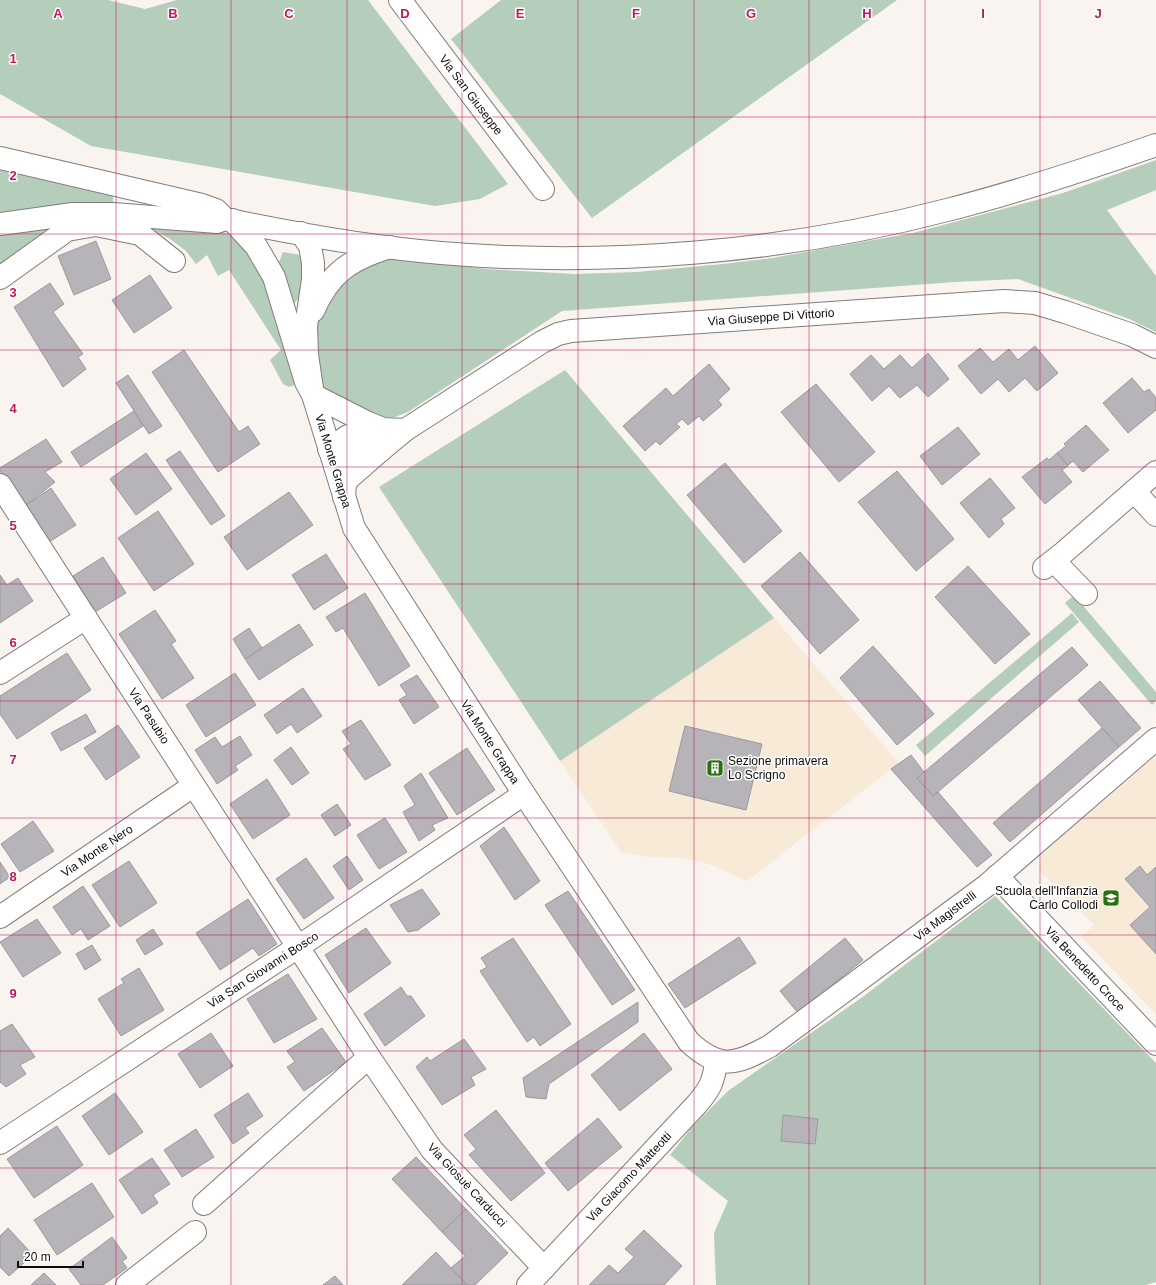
<svg xmlns="http://www.w3.org/2000/svg" width="1156" height="1285" font-family="Helvetica,sans-serif">
  <style>
    .education { fill: #f7ead6 }
    .green { fill: #b5cdbb }
    .building { fill: #b6b4b9; stroke: #9b999d }
    .lines { fill: none; stroke-linecap: round; stroke-linejoin: round }
    .minor-casing { stroke: #817d79; stroke-width: 24 }
    .major-casing { stroke: #817d79; stroke-width: 24 }
    .minor { stroke: #fff; stroke-width: 22 }
    .major { stroke: #fff; stroke-width: 22 }
    .grid { fill: none; stroke: #c2185b; stroke-width: 1; stroke-opacity: 0.55 }
    .labels { text-anchor: middle; stroke-width: 3; stroke-linejoin: round; paint-order: stroke }
    .street-label { font-size: 12px; fill: #0e0c0b; stroke: #fff }
    .poi-label { font-size: 12px; fill: #0e0c0b; stroke: #fff; text-anchor: start }
    .grid-label { font-size: 13px; text-anchor: middle; font-weight: bold; fill: #c2185b; stroke: #fff; stroke-width: 3; stroke-linejoin: round; paint-order: stroke }
  </style>
  <rect width="100%" height="100%" fill="#f9f4f0"/>
  <g class="education">
    <polygon points="774,618 899,763 747,881 714,866 696,861 682,858 648,857 621,852 560,761"/>
    <polygon points="1156,756 1156,1014 1081,937 1094,925 1039,870 1042,854"/>
  </g>
  <g class="green">
    <polygon points="0,0 108,0 145,9 177,0 368,0 508,184 480,199 435,206 91,146 0,94"/>
    <polygon points="501,0 897,0 592,218 451,39"/>
    <polygon points="1156,160 1156,190 1107,210 1156,276 1156,332 1129,319 1018,279 955,282 562,311 408,412 395,417 374,417 324,390 320,383 315,344 318,318 334,286 383,257 401,258 486,269 575,274 637,272 723,264 772,258 913,233 1063,193"/>
    <polygon points="0,167 113,194 113,205 0,215"/>
    <path d="M69,221C109,221 149,222 188,227C203,229 219,230 233,235C238,236 244,242 248,246C271,269 287,346 298,379L295,385L289,387L283,384L270,360L281,350L229,270L218,276L207,255L196,264L186,251L170,239L145,225L101,222L78,223L62,229L0,269V231Z"/>
    <path d="M283,252L301,255C304,276 308,291 291,307L279,262Z"/>
    <polygon points="565,370 774,618 560,761 379,487"/>
    <polygon points="1074,595 1156,692 1156,701 1152,705 1065,603"/>
    <polygon points="1072,613 1079,622 925,756 916,745"/>
    <polygon points="995,896 1156,1063 1156,1282 1146,1285 716,1285 714,1233 728,1201 670,1155 693,1126 728,1091 864,996"/>
  </g>
  <g class="building">
    <polygon points="96,241 111,279 74,295 58,256"/>
    <polygon points="150,275 172,308 134,333 112,300"/>
    <polygon points="50,283 64,304 53,312 83,354 78,357 86,369 63,387 14,307"/>
    <polygon points="1035,346 1058,373 1037,391 1025,378 1009,392 998,379 981,394 958,366 980,348 993,362 1009,349 1018,360"/>
    <polygon points="184,350 239,432 248,426 260,444 218,472 152,372"/>
    <polygon points="928,353 949,379 928,397 917,385 900,398 889,386 872,401 850,374 871,355 884,369 900,355 912,368"/>
    <polygon points="709,364 730,389 718,400 722,405 703,421 699,416 688,425 682,419 676,424 680,427 660,445 656,441 645,451 623,426 666,388 673,396"/>
    <polygon points="128,375 162,426 149,434 116,383"/>
    <polygon points="1132,378 1144,392 1149,389 1156,398 1156,410 1128,433 1103,403"/>
    <polygon points="816,384 875,452 839,482 781,412"/>
    <polygon points="134,411 143,426 81,467 71,452"/>
    <polygon points="1086,425 1109,450 1083,472 1073,461 1068,465 1057,453 1066,446 1064,444"/>
    <polygon points="958,427 980,454 942,485 920,456"/>
    <polygon points="46,439 62,462 45,472 55,482 25,506 0,471 0,468"/>
    <polygon points="180,451 225,516 211,525 166,460"/>
    <polygon points="146,453 172,489 136,515 110,479"/>
    <polygon points="1057,453 1068,466 1062,470 1072,482 1045,504 1022,477 1047,458 1049,460"/>
    <polygon points="725,463 782,531 744,563 687,495"/>
    <polygon points="897,471 954,539 916,571 858,502"/>
    <polygon points="990,478 1015,508 1001,519 1004,524 989,538 960,503"/>
    <polygon points="51,488 76,525 49,542 25,506"/>
    <polygon points="289,492 313,525 247,570 224,537"/>
    <polygon points="158,511 194,564 154,591 118,538"/>
    <polygon points="800,552 859,620 820,654 761,586"/>
    <polygon points="326,554 348,588 314,610 292,575"/>
    <polygon points="103,557 126,593 95,612 73,576"/>
    <polygon points="968,566 1030,634 995,664 935,597"/>
    <polygon points="0,575 7,585 18,578 33,601 0,623"/>
    <polygon points="365,593 410,666 379,686 343,628 336,632 326,617"/>
    <polygon points="155,610 176,641 171,644 194,678 162,699 119,634"/>
    <polygon points="299,624 313,645 259,680 245,659"/>
    <polygon points="249,628 262,648 245,659 233,639"/>
    <polygon points="873,646 934,714 897,745 840,678"/>
    <polygon points="1072,647 1088,665 933,796 917,778"/>
    <polygon points="67,653 91,690 17,739 0,714 0,696"/>
    <polygon points="235,673 256,705 206,737 186,705"/>
    <polygon points="417,675 439,707 414,724 399,700 407,695 400,685"/>
    <polygon points="1100,681 1141,728 1119,747 1078,700"/>
    <polygon points="303,688 322,716 297,733 291,724 277,734 264,715"/>
    <polygon points="86,714 96,732 61,751 51,733"/>
    <polygon points="361,720 391,765 365,780 343,749 351,744 342,731"/>
    <polygon points="118,725 140,757 106,780 84,748"/>
    <polygon points="685,726 762,744 746,810 669,791"/>
    <polygon points="1102,728 1119,747 1010,842 993,823"/>
    <polygon points="240,736 252,755 235,766 238,770 217,784 195,750 215,737 222,747"/>
    <polygon points="291,747 309,773 292,785 274,760"/>
    <polygon points="467,748 495,790 457,815 429,773"/>
    <polygon points="911,755 924,772 917,778 933,796 938,792 992,855 977,867 891,769"/>
    <polygon points="421,773 448,818 432,825 435,830 419,841 403,812 415,805 404,786"/>
    <polygon points="267,779 290,815 253,839 230,804"/>
    <polygon points="337,804 351,825 335,836 321,815"/>
    <polygon points="385,818 407,852 379,869 357,835"/>
    <polygon points="33,821 54,851 20,872 1,844"/>
    <polygon points="504,827 540,881 515,900 480,846"/>
    <polygon points="347,856 363,880 349,890 333,866"/>
    <polygon points="306,858 334,898 304,919 276,879"/>
    <polygon points="129,861 157,903 120,927 92,885"/>
    <polygon points="0,862 10,877 0,884"/>
    <polygon points="1140,866 1147,875 1156,867 1156,954 1130,925 1150,907 1125,879"/>
    <polygon points="83,886 110,926 88,940 81,929 72,935 53,907"/>
    <polygon points="422,889 440,914 418,930 408,932 390,905"/>
    <polygon points="568,891 635,990 612,1005 545,905"/>
    <polygon points="248,899 277,944 259,956 253,948 220,970 196,933"/>
    <polygon points="37,919 61,953 23,977 0,942"/>
    <polygon points="366,928 391,963 349,993 325,955"/>
    <polygon points="153,929 163,944 145,955 136,940"/>
    <polygon points="739,937 756,963 685,1008 668,984"/>
    <polygon points="513,938 571,1024 540,1046 534,1037 527,1042 480,971 487,967 481,958"/>
    <polygon points="845,938 863,960 798,1013 780,991"/>
    <polygon points="92,945 101,960 85,970 76,954"/>
    <polygon points="139,968 164,1010 121,1036 98,999 124,983 121,979"/>
    <polygon points="288,974 317,1019 274,1043 247,999"/>
    <polygon points="401,987 407,996 411,996 425,1016 385,1046 364,1014"/>
    <polygon points="638,1002 638,1022 549,1084 546,1099 526,1097 523,1078"/>
    <polygon points="12,1024 35,1057 20,1065 26,1074 6,1087 0,1082 0,1031"/>
    <polygon points="322,1028 346,1062 304,1091 287,1067 295,1062 287,1051"/>
    <polygon points="211,1033 233,1066 200,1088 178,1054"/>
    <polygon points="644,1033 672,1069 620,1111 591,1075"/>
    <polygon points="464,1039 486,1069 471,1077 475,1085 442,1105 416,1067 427,1057 430,1061"/>
    <polygon points="115,1093 143,1132 109,1155 82,1116"/>
    <polygon points="248,1093 263,1116 245,1128 249,1133 233,1144 214,1115"/>
    <polygon points="496,1110 545,1173 511,1201 469,1155 476,1149 464,1135"/>
    <polygon points="783,1115 818,1119 815,1144 781,1141"/>
    <polygon points="598,1118 622,1147 568,1191 545,1163"/>
    <polygon points="57,1126 83,1165 34,1198 7,1159"/>
    <polygon points="196,1129 214,1157 182,1177 164,1150"/>
    <polygon points="416,1157 466,1209 442,1232 392,1179"/>
    <polygon points="152,1158 170,1184 153,1195 158,1203 142,1214 119,1180"/>
    <polygon points="92,1183 114,1217 57,1255 34,1220"/>
    <polygon points="466,1209 508,1253 475,1285 467,1285 451,1268 465,1256 442,1232"/>
    <polygon points="8,1228 33,1255 9,1276 0,1267 0,1236"/>
    <polygon points="644,1230 682,1266 664,1285 589,1285 609,1265 618,1273 634,1257 625,1249"/>
    <polygon points="112,1237 127,1258 122,1261 127,1268 103,1285 81,1285 69,1269"/>
    <polygon points="436,1252 467,1285 402,1285"/>
    <polygon points="44,1273 56,1285 31,1285"/>
    <polygon points="335,1276 343,1285 323,1285"/>
  </g>
  <g class="lines">
    <g class="minor-casing">
      <g id="minor">
        <polyline points="400,0 543,189"/>
        <polyline points="232,220 256,246 274,277 306,382 313,395 366,422 383,429 405,430"/>
        <path d="M301,233L310,246L313,263V279L306,327L307,355L313,395L354,528L524,794L689,1042C720,1070 735,1065 770,1046L986,886L1156,739"/>
        <polyline points="0,278 67,230 96,225 140,234 174,261"/>
        <path d="M313,311C330,272 351,259 390,247"/>
        <polyline points="329,449 348,436 383,429"/>
        <polyline points="330,451 343,456 360,455 381,450 405,430 542,342 558,334 571,331 1004,301 1035,303 1065,312 1132,335 1156,347"/>
        <polyline points="0,485 369,1057 432,1150 544,1268"/>
        <polyline points="1134,491 1156,515"/>
        <polyline points="344,497 345,484 349,478 381,450"/>
        <polyline points="1054,561 1086,594"/>
        <polyline points="1044,568 1062,554 1156,472"/>
        <polyline points="0,673 86,618"/>
        <polyline points="997,876 1156,1044"/>
        <polyline points="0,917 193,786"/>
        <polyline points="0,1143 298,947 524,794"/>
        <polyline points="204,1204 369,1057"/>
        <polyline points="127,1285 195,1232"/>
        <path d="M528,1285L697,1104C710,1089 714,1081 716,1061"/>
      </g>
    </g>
    <g class="major-casing">
      <g id="major">
        <path d="M0,158L202,205L216,210L225,219C296,234 369,247 441,253C606,267 787,252 947,210C1018,192 1087,169 1156,145"/>
        <polyline points="0,224 73,214 113,214 217,222 225,219"/>
      </g>
    </g>
    <use href="#minor" class="minor"/>
    <use href="#major" class="major"/>
  </g>
  <path class="grid" d="M116,0V1285M231,0V1285M347,0V1285M462,0V1285M578,0V1285M694,0V1285M809,0V1285M925,0V1285M1040,0V1285M0,117H1156M0,234H1156M0,350H1156M0,467H1156M0,584H1156M0,701H1156M0,818H1156M0,935H1156M0,1051H1156M0,1168H1156"/>
  <defs>
    <g id="building-square" transform="scale(0.9)"><rect x="-9" y="-9" width="18" height="18" rx="4" fill="#2b7111" stroke="#fff"/><path d="M-4-6H4V6H1V3H-1V6H-4ZM-2.5-4.3h1.7v1.8h-1.7ZM.8-4.3h1.7v1.8H.8ZM-2.5-1h1.7V.8h-1.7ZM.8-1h1.7V.8H.8Z" fill="#fff"/></g>
    <g id="school-square" transform="scale(0.9)"><rect x="-9" y="-9" width="18" height="18" rx="4" fill="#2b7111" stroke="#fff"/><path d="M0-5L7-2L0 1L-7-2ZM-4 1L0 2.5L4 1V4Q0 6-4 4Z" fill="#fff"/></g>
  </defs>
  <g fill-rule="evenodd">
    <use href="#building-square" x="715" y="768"/>
    <use href="#school-square" x="1111" y="898"/>
  </g>
  <g class="labels">
    <g class="street-label">
      <text transform="translate(471 95) rotate(53)" y="4">Via San Giuseppe</text>
      <text transform="translate(771 317) rotate(-4)" y="4">Via Giuseppe Di Vittorio</text>
      <text transform="translate(333 461) rotate(73)" y="4">Via Monte Grappa</text>
      <text transform="translate(149 716) rotate(57)" y="4">Via Pasubio</text>
      <text transform="translate(490 742) rotate(57)" y="4">Via Monte Grappa</text>
      <text transform="translate(97 851) rotate(-34)" y="4">Via Monte Nero</text>
      <text transform="translate(945 916) rotate(-37)" y="4">Via Magistrelli</text>
      <text transform="translate(1085 969) rotate(47)" y="4">Via Benedetto Croce</text>
      <text transform="translate(263 970) rotate(-33)" y="4">Via San Giovanni Bosco</text>
      <text transform="translate(629 1177) rotate(-47)" y="4">Via Giacomo Matteotti</text>
      <text transform="translate(467 1185) rotate(47)" y="4">Via Giosuè Carducci</text>
    </g>
    <g class="poi-label">
      <text x="728" y="765">Sezione primavera<tspan x="728" dy="14">Lo Scrigno</tspan></text>
      <text x="1098" y="895" text-anchor="end">Scuola dell'Infanzia<tspan x="1098" dy="14">Carlo Collodi</tspan></text>
    </g>
  </g>
  <g class="grid-label">
    <text x="58" y="18">A</text>
    <text x="173" y="18">B</text>
    <text x="289" y="18">C</text>
    <text x="405" y="18">D</text>
    <text x="520" y="18">E</text>
    <text x="636" y="18">F</text>
    <text x="751" y="18">G</text>
    <text x="867" y="18">H</text>
    <text x="983" y="18">I</text>
    <text x="1098" y="18">J</text>
    <text x="13" y="63">1</text>
    <text x="13" y="180">2</text>
    <text x="13" y="297">3</text>
    <text x="13" y="413">4</text>
    <text x="13" y="530">5</text>
    <text x="13" y="647">6</text>
    <text x="13" y="764">7</text>
    <text x="13" y="881">8</text>
    <text x="13" y="998">9</text>
  </g>
  <path d="M18 1261v6h65v-6" fill="none" stroke="#0e0c0b" stroke-width="2"/>
  <text x="24" y="1261" font-size="12" fill="#0e0c0b" stroke="#ffffff" stroke-width="3" paint-order="stroke">20 m</text>
</svg>
